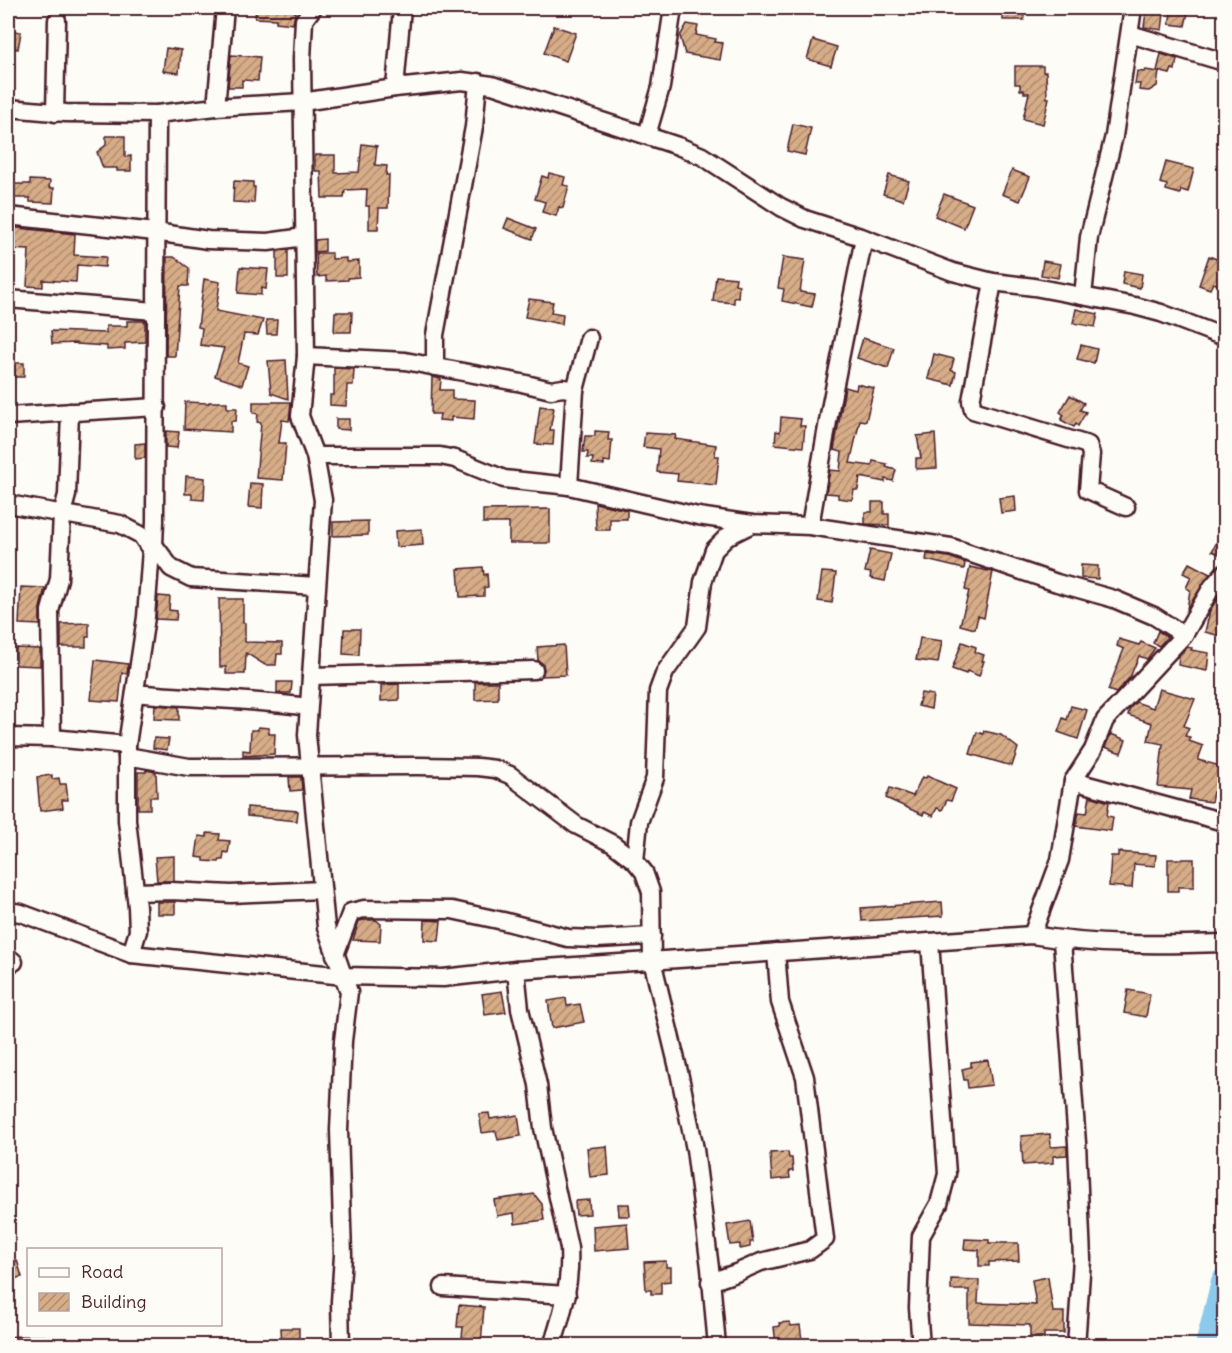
<svg xmlns="http://www.w3.org/2000/svg" width="1232" height="1353" font-family="Delius,sans-serif">
  <style>
    .lines { fill: none; stroke-linecap: round; stroke-linejoin: round }
    .river { stroke: #8ccaed; stroke-width: 24 }
    .building { fill: url(#building-hatch); stroke: #4a1f2b; stroke-width: 1.5 }
    .minor-casing { stroke: #4a1f2b; stroke-width: 21 }
    .minor { stroke: #fdfcf7; stroke-width: 16 }
  </style>
  <defs>
    <pattern id="building-hatch" width="6" height="6" patternUnits="userSpaceOnUse" patternTransform="scale(1.5)"><rect width="6" height="6" fill="#d7ad88"/><path d="M-1 1l2-2M0 6l6-6M5 7l2-2" fill="none" stroke="#b08c6f"/></pattern>
  </defs>
  <rect width="100%" height="100%" fill="#fdfcf7"/>
  <filter id="ink" filterUnits="userSpaceOnUse"><feTurbulence type="fractalNoise" baseFrequency=".0167" numOctaves="2"/><feDisplacementMap in="SourceGraphic" scale="12" xChannelSelector="R" yChannelSelector="G"/><feConvolveMatrix kernelMatrix="1 2 1 2 8 2 1 2 1" color-interpolation-filters="sRGB"/></filter>
  <g filter="url(#ink)">
    <g class="lines">
      <polyline class="river" points="1207,1346 1223,1281 1224,1280"/>
    </g>
    <g class="building">
      <polygon points="256,8 296,8 293,24 276,22 276,19 255,18"/>
      <polygon points="1003,8 1023,8 1024,20 1003,20"/>
      <polygon points="1172,8 1189,8 1185,26 1169,24"/>
      <polygon points="1146,12 1164,14 1162,30 1144,27"/>
      <polygon points="687,24 698,26 696,35 716,39 715,42 723,43 720,60 685,54 680,36"/>
      <polygon points="554,26 576,33 566,61 544,53"/>
      <polygon points="8,30 21,32 18,49 8,47"/>
      <polygon points="813,40 837,47 831,66 807,59"/>
      <polygon points="166,48 181,50 179,73 163,71"/>
      <polygon points="1161,54 1177,59 1175,70 1172,69 1170,74 1157,71"/>
      <polygon points="231,55 260,57 258,81 242,80 242,87 228,87"/>
      <polygon points="1015,66 1043,66 1043,72 1046,72 1047,98 1049,98 1043,124 1023,119 1029,93 1024,93 1024,90 1020,90 1020,84 1015,84"/>
      <polygon points="1145,70 1159,72 1157,86 1149,91 1139,90 1140,84 1135,84 1137,71 1144,72"/>
      <polygon points="793,124 811,128 805,155 787,151"/>
      <polygon points="106,136 125,136 125,157 131,156 131,171 117,171 117,168 103,168 97,152 106,145"/>
      <polygon points="362,144 377,146 375,165 387,166 386,175 389,175 388,208 379,208 378,229 369,229 369,206 366,206 367,189 345,190 344,198 322,198 321,171 315,171 315,155 335,155 335,173 359,172"/>
      <polygon points="1166,162 1194,169 1188,192 1181,190 1180,194 1166,190 1167,185 1160,183"/>
      <polygon points="1012,170 1030,177 1020,201 1002,194"/>
      <polygon points="549,173 565,177 563,185 569,186 563,208 559,207 556,216 542,212 545,202 535,199 542,176 548,178"/>
      <polygon points="889,175 909,181 903,200 883,194"/>
      <polygon points="30,180 50,181 49,188 54,188 53,203 30,202 30,198 8,198 8,184 30,184"/>
      <polygon points="234,181 253,182 253,187 255,187 254,203 233,202"/>
      <polygon points="944,194 973,205 964,228 935,216"/>
      <polygon points="508,218 536,229 532,239 504,228"/>
      <polygon points="8,227 75,234 74,255 106,257 105,267 77,265 76,282 43,280 43,287 27,286 29,250 8,249"/>
      <polygon points="325,239 325,251 315,252 315,240"/>
      <polygon points="288,250 288,278 277,278 277,251"/>
      <polygon points="316,253 332,253 332,259 346,258 346,262 359,261 359,277 348,278 348,280 326,281 326,276 317,277"/>
      <polygon points="1209,256 1224,262 1224,270 1219,285 1213,283 1210,289 1199,285"/>
      <polygon points="167,257 174,257 189,268 188,286 180,286 175,356 166,356"/>
      <polygon points="783,257 805,260 800,292 815,294 812,307 782,301 784,289 778,288"/>
      <polygon points="1043,261 1061,264 1058,278 1041,275"/>
      <polygon points="240,267 268,269 266,289 261,288 261,295 238,293"/>
      <polygon points="1124,271 1142,274 1140,288 1122,284"/>
      <polygon points="716,276 736,278 735,284 739,285 738,298 734,297 734,303 713,301"/>
      <polygon points="204,279 220,282 216,311 263,320 258,335 244,334 238,363 248,366 242,385 215,376 224,348 200,345 202,328 198,327"/>
      <polygon points="529,299 553,302 551,312 563,314 562,324 525,317"/>
      <polygon points="1076,309 1098,314 1095,327 1073,323"/>
      <polygon points="335,312 352,312 351,332 334,332"/>
      <polygon points="266,320 277,320 276,334 267,334"/>
      <polygon points="127,321 145,321 145,342 125,343 125,349 107,350 107,346 77,344 77,343 52,344 51,331 106,333 106,326 127,326"/>
      <polygon points="863,338 894,348 888,368 857,358"/>
      <polygon points="1081,345 1097,349 1094,363 1077,359"/>
      <polygon points="934,354 954,359 951,370 956,372 953,385 928,379"/>
      <polygon points="286,360 288,399 271,393 268,361"/>
      <rect x="14" y="363" width="10" height="14"/>
      <polygon points="334,368 354,369 353,385 347,385 346,406 330,405 330,395 334,395"/>
      <polygon points="432,377 441,379 440,390 452,390 452,399 475,400 474,419 451,417 451,421 439,420 440,414 431,414"/>
      <polygon points="857,384 874,388 866,421 860,420 850,463 872,466 873,461 887,464 886,467 896,470 893,481 885,479 885,482 860,477 858,490 854,490 852,500 838,498 838,494 826,493 830,470 840,471 842,452 834,450 845,387 856,390"/>
      <polygon points="1070,395 1084,403 1080,410 1086,412 1078,426 1076,424 1074,427 1061,420 1064,415 1060,412"/>
      <polygon points="185,402 209,403 209,402 227,402 227,408 237,408 236,421 231,421 231,432 184,429"/>
      <polygon points="253,402 291,402 289,421 282,420 279,443 286,443 283,480 256,478 261,423 257,422 258,414 253,413"/>
      <polygon points="540,406 554,408 550,430 554,430 553,445 535,444"/>
      <polygon points="781,417 801,419 800,426 805,426 803,447 775,444 776,431 780,432"/>
      <polygon points="336,419 349,419 349,430 336,429"/>
      <polygon points="166,431 179,432 177,448 166,447"/>
      <polygon points="595,431 609,432 608,440 612,440 610,462 604,461 604,465 592,464 593,458 587,458 588,452 583,452 585,436 595,436"/>
      <polygon points="645,433 676,435 675,439 716,445 715,456 719,456 716,485 677,481 678,474 657,472 659,449 643,447"/>
      <polygon points="935,434 937,468 916,469 916,458 921,458 917,436"/>
      <polygon points="145,443 145,458 135,459 135,444"/>
      <polygon points="186,476 205,478 204,500 192,499 192,494 185,494"/>
      <polygon points="250,483 263,484 262,508 248,507"/>
      <polygon points="1015,496 1016,511 1001,513 999,498"/>
      <polygon points="872,502 884,502 884,514 889,514 889,525 865,524 865,512 872,512"/>
      <polygon points="595,503 627,510 627,519 610,519 610,530 596,530"/>
      <polygon points="550,509 550,543 509,543 509,523 483,523 483,510"/>
      <polygon points="368,521 368,535 333,536 333,522"/>
      <polygon points="422,529 423,545 396,547 395,531"/>
      <polygon points="1224,529 1224,550 1222,555 1212,551"/>
      <polygon points="870,550 891,554 885,581 870,578 871,573 865,572"/>
      <polygon points="927,554 949,557 965,563 964,569 926,560"/>
      <polygon points="1189,563 1210,574 1187,609 1190,590 1186,588 1191,577 1183,573"/>
      <polygon points="1081,565 1098,566 1098,579 1081,578"/>
      <polygon points="483,567 484,575 487,574 488,587 484,588 484,596 460,597 458,569"/>
      <polygon points="970,567 993,572 984,618 978,616 975,629 960,625 969,591 965,590"/>
      <polygon points="822,572 836,573 832,603 818,601"/>
      <polygon points="21,587 45,588 40,608 40,625 19,624"/>
      <polygon points="1224,589 1224,637 1205,632 1210,610"/>
      <polygon points="158,596 170,597 169,610 177,611 176,620 156,619"/>
      <polygon points="219,599 243,599 243,623 245,623 245,642 282,643 282,654 277,654 276,665 265,665 246,653 245,674 226,674 226,667 220,667"/>
      <polygon points="89,623 89,637 86,637 86,647 61,647 61,624"/>
      <polygon points="344,629 360,629 359,655 343,654"/>
      <polygon points="1158,631 1167,637 1159,646 1153,643"/>
      <polygon points="920,638 942,641 938,663 916,660"/>
      <polygon points="1119,639 1139,645 1141,642 1155,648 1147,659 1139,656 1130,677 1116,693 1108,690 1124,649 1117,646"/>
      <polygon points="962,642 976,647 975,652 984,655 982,661 984,661 979,676 967,671 966,674 952,669"/>
      <polygon points="564,645 566,675 542,676 544,669 543,664 538,660 537,647"/>
      <polygon points="1187,647 1192,648 1191,650 1209,653 1207,671 1178,665 1179,655"/>
      <polygon points="16,648 40,649 40,666 16,665"/>
      <polygon points="95,660 128,664 127,674 122,673 119,702 91,700"/>
      <polygon points="277,682 292,682 291,693 277,693"/>
      <polygon points="475,682 498,682 498,699 475,700"/>
      <polygon points="399,684 399,700 381,701 381,685"/>
      <polygon points="1159,689 1195,699 1184,726 1189,728 1185,736 1190,737 1189,741 1203,746 1198,760 1224,767 1221,794 1213,792 1211,802 1189,799 1191,790 1158,787 1163,744 1148,741 1152,723 1128,715 1130,708 1136,702 1153,708"/>
      <polygon points="921,693 933,695 931,709 918,706"/>
      <polygon points="155,705 179,707 179,720 154,719"/>
      <polygon points="1071,706 1087,710 1078,739 1058,732 1063,718 1067,720"/>
      <polygon points="258,727 269,728 269,734 275,734 274,754 243,756 243,750 250,751 251,730 258,730"/>
      <polygon points="984,731 1001,735 1018,748 1012,766 970,754 977,732 983,734"/>
      <polygon points="1111,734 1126,740 1121,753 1105,747"/>
      <polygon points="154,738 169,739 167,750 153,748"/>
      <polygon points="146,770 156,772 157,797 150,797 150,809 138,809 138,772 146,772"/>
      <polygon points="52,775 52,779 59,778 60,784 66,784 68,800 62,800 63,808 40,811 37,777"/>
      <polygon points="927,776 956,789 951,801 947,800 942,810 937,808 933,816 924,812 923,815 886,798 890,788 913,796 922,777 926,778"/>
      <polygon points="289,777 301,777 302,790 290,791"/>
      <polygon points="1090,796 1109,802 1107,816 1113,817 1111,831 1076,826 1079,812 1087,813"/>
      <polygon points="247,807 298,811 297,821 247,816"/>
      <polygon points="207,833 220,834 219,840 230,841 228,853 224,852 223,860 220,860 219,862 204,861 204,858 196,857 199,836 207,837"/>
      <polygon points="1118,852 1156,855 1155,866 1134,864 1132,888 1109,886 1111,856 1118,856"/>
      <polygon points="174,856 174,881 157,881 155,857"/>
      <polygon points="1168,859 1194,859 1194,887 1178,887 1178,891 1168,891"/>
      <rect x="157" y="902" width="18" height="12"/>
      <polygon points="942,902 943,916 862,921 861,908"/>
      <polygon points="365,920 376,920 381,924 380,941 353,940 359,921"/>
      <polygon points="425,920 441,921 439,941 424,940"/>
      <polygon points="1128,990 1150,994 1146,1017 1124,1013"/>
      <polygon points="502,991 506,1012 485,1015 482,994"/>
      <polygon points="566,998 567,1006 580,1004 584,1022 552,1028 548,1001"/>
      <polygon points="988,1060 992,1085 968,1088 967,1080 964,1080 962,1069 971,1067 971,1062"/>
      <polygon points="489,1113 490,1119 518,1115 521,1136 498,1140 496,1131 482,1133 479,1114"/>
      <polygon points="1050,1134 1051,1147 1067,1146 1067,1155 1053,1156 1053,1163 1023,1165 1021,1136"/>
      <polygon points="607,1146 609,1175 590,1177 587,1148"/>
      <polygon points="788,1152 789,1158 792,1158 793,1171 789,1171 790,1178 772,1180 770,1153"/>
      <polygon points="534,1194 542,1204 544,1220 515,1224 514,1213 497,1216 494,1200"/>
      <polygon points="589,1200 590,1214 576,1215 575,1201"/>
      <polygon points="618,1204 629,1204 630,1216 619,1216"/>
      <polygon points="750,1221 753,1242 750,1242 750,1247 740,1249 740,1244 730,1245 727,1225"/>
      <polygon points="627,1223 629,1248 594,1251 593,1226"/>
      <polygon points="965,1239 989,1240 989,1243 1018,1243 1019,1261 989,1262 989,1266 979,1266 979,1250 964,1249"/>
      <polygon points="17,1260 22,1277 8,1280 8,1263"/>
      <polygon points="666,1261 666,1267 671,1267 671,1281 661,1282 661,1294 651,1294 651,1290 646,1290 644,1262"/>
      <polygon points="1048,1277 1053,1312 1064,1312 1064,1333 1044,1333 1044,1337 1030,1337 1030,1325 969,1323 969,1290 951,1290 951,1279 979,1280 978,1303 1036,1305 1032,1280"/>
      <polygon points="459,1305 484,1307 481,1344 467,1343 467,1338 462,1338 463,1327 457,1327"/>
      <polygon points="790,1322 791,1326 800,1325 802,1340 776,1344 774,1327 780,1326 779,1323"/>
      <polygon points="281,1328 299,1328 299,1346 282,1346"/>
    </g>
    <g class="lines">
      <g class="minor-casing">
        <g id="minor">
          <polyline points="313,8 304,20 302,59 306,356 300,416 315,456 323,500 307,735 326,927 349,992 343,1041 339,1130 343,1255 340,1302 341,1346"/>
          <polyline points="1130,34 1224,62"/>
          <polyline points="395,88 402,8"/>
          <polyline points="216,107 225,8"/>
          <polyline points="8,108 66,113 157,114 216,107 302,102 395,88 462,81 492,85 678,146 702,156 781,207 805,219 864,238 953,272 993,282 1034,287 1135,306 1161,313 1224,337"/>
          <polyline points="55,113 57,20"/>
          <polyline points="647,135 661,87 673,8"/>
          <polyline points="8,216 155,232 208,240 268,242 304,237"/>
          <polyline points="993,282 971,401 973,410 1088,445 1091,454 1088,490 1126,507"/>
          <polyline points="1083,296 1089,237 1114,136 1133,8"/>
          <polyline points="8,299 155,311"/>
          <polyline points="306,356 405,361 522,383 551,390 563,388 575,390"/>
          <polyline points="435,367 435,335 474,127 478,82"/>
          <polyline points="8,416 157,407"/>
          <polyline points="315,456 440,456 455,459 504,479 569,486 698,516 752,524 810,526 951,547 1057,583 1114,599 1154,616 1184,635"/>
          <polyline points="569,486 575,390 589,338"/>
          <polyline points="8,504 120,524 141,535 151,550"/>
          <polyline points="810,526 831,404 864,238"/>
          <polyline points="154,545 171,568 191,578 316,586"/>
          <polyline points="311,676 534,670"/>
          <path d="M135,693C192,699 250,699 308,707"/>
          <polyline points="8,737 52,738 127,745"/>
          <polyline points="52,738 50,611 59,579 62,514 67,495 70,412"/>
          <polyline points="127,756 189,767 418,766 478,767 495,769 510,775 576,825 613,844 635,861 644,872 651,892 652,960 679,1072 695,1149 710,1268 717,1346"/>
          <polyline points="1073,781 1224,822"/>
          <polyline points="635,861 639,822 655,778 658,691 665,672 697,627 703,582 714,550 728,536 752,524"/>
          <polyline points="135,892 171,891 231,894 322,890"/>
          <polyline points="8,911 21,913 131,954 344,976 443,978 516,970"/>
          <polyline points="1032,935 1060,860 1073,781 1093,750 1105,720 1184,635 1212,587 1224,573"/>
          <polyline points="1062,941 1077,1143 1082,1259 1076,1346"/>
          <polyline points="131,954 138,931 137,907 127,820 127,745 146,617 151,550 154,545 155,521 157,114"/>
          <polyline points="335,955 351,912 364,909 452,910 503,921 568,938 597,939 652,936"/>
          <polyline points="8,957 14,962"/>
          <polyline points="710,1282 736,1273 761,1262 810,1250 825,1239 805,1077 780,1002 776,952"/>
          <polyline points="443,1287 567,1295"/>
          <polyline points="14,1346 45,1346"/>
          <path d="M552,1346C563,1313 571,1283 569,1248L543,1128L538,1085L520,1009L516,970L1032,935C1096,946 1160,945 1224,943"/>
          <polyline points="921,1346 918,1308 921,1236 939,1204 947,1174 930,942"/>
        </g>
      </g>
      <use href="#minor" class="minor"/>
    </g>
  </g>
  <rect width="1232" height="1353" fill="none" stroke="#fdfcf7" stroke-width="30"/>
  <rect x="15" y="15" width="1202" height="1323" fill="none" stroke="#4a1f2b" stroke-width="2" filter="url(#ink)"/>
  <rect x="27" y="1248" width="195" height="78" fill="#fdfcf7" stroke="#b5a4a5" stroke-width="1.5"/>
  <rect x="39" y="1268" width="30" height="9" fill="#fdfcf7" stroke="#b5a4a5" stroke-width="1.5"/>
  <text x="81" y="1278" font-size="18" fill="#4a1f2b">Road</text>
  <rect x="39" y="1293" width="30" height="18" fill="url(#building-hatch)" stroke="#b5a4a5" stroke-width="1.5"/>
  <text x="81" y="1308" font-size="18" fill="#4a1f2b">Building</text>
</svg>
